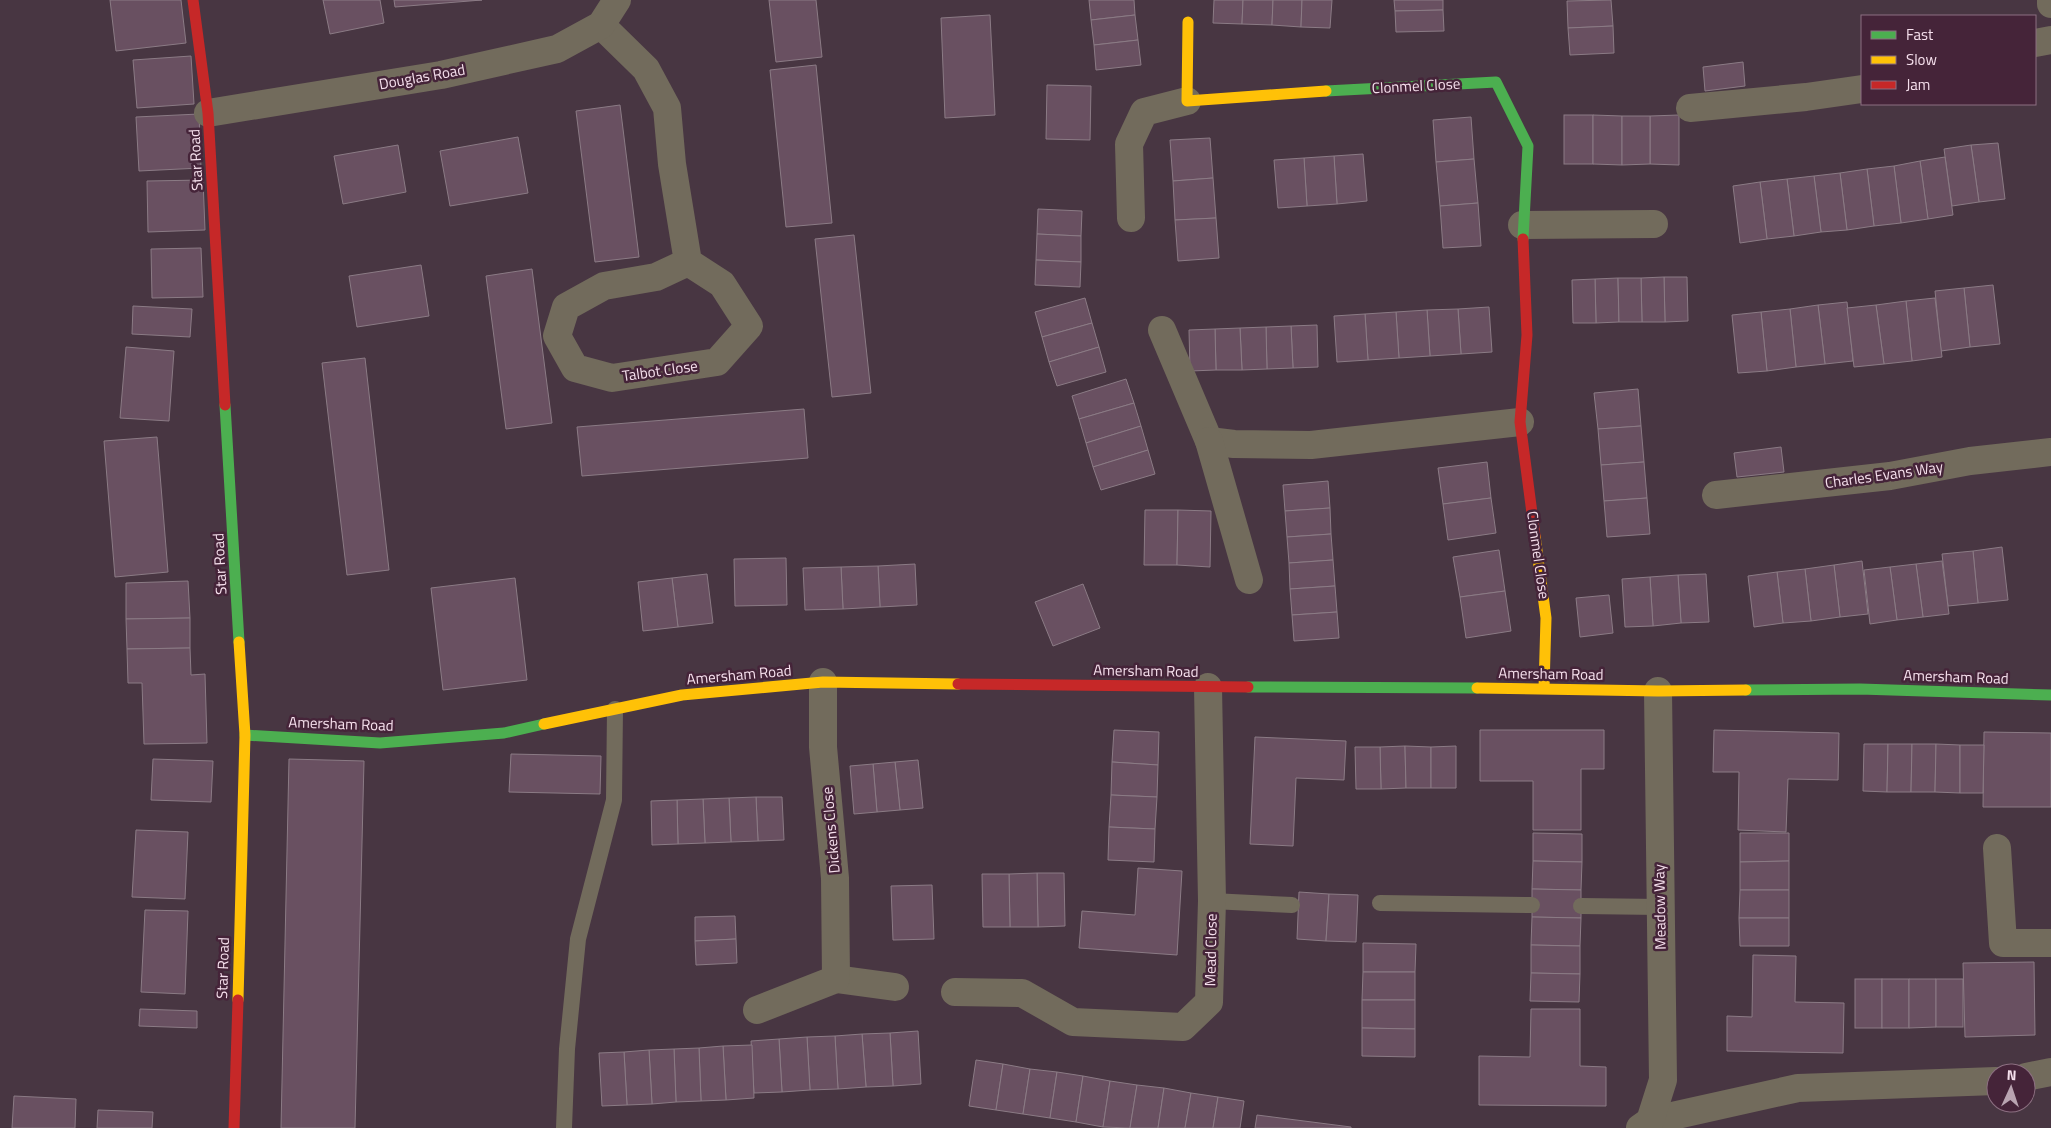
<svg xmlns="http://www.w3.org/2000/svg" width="2051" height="1128" font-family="'Titillium Web',sans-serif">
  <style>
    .building { fill: #695061; stroke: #8b7b85 }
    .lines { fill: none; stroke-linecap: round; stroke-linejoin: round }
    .lane { stroke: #726b5c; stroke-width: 16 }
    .street { stroke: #726b5c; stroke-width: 28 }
    .fast { stroke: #4caf50; stroke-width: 11 }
    .slow { stroke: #ffc107; stroke-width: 11 }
    .jam { stroke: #c62828; stroke-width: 11 }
    .labels { text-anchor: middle; stroke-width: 5; stroke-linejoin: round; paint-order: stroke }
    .street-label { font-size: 15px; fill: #f6e0ed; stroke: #452439 }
  </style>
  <rect width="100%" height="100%" fill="#483642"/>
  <g class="building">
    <polygon points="110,0 181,0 186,43 116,51"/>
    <polygon points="323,0 380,0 384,23 330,34"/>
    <polygon points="394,0 482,0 395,7"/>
    <polygon points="769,0 816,0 822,57 776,62"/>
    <polygon points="1089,0 1134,0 1135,15 1091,20"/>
    <polygon points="1214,0 1243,0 1242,24 1213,23"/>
    <polygon points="1243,0 1273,0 1272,25 1242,24"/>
    <polygon points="1273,0 1302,0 1301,27 1272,25"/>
    <polygon points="1302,0 1332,0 1330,28 1301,27"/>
    <polygon points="1394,0 1443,0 1443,10 1395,11"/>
    <polygon points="1611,0 1613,26 1568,28 1567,1"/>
    <polygon points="1443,10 1444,31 1396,32 1395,11"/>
    <polygon points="990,15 995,115 945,118 941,18"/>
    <polygon points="1135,15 1138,40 1094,45 1091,20"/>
    <polygon points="1613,26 1614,53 1570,55 1568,28"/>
    <polygon points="1138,40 1141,65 1096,70 1094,45"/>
    <polygon points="191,56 194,104 137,108 133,60"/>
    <polygon points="1743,62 1745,86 1705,91 1703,67"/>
    <polygon points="816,65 832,223 786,227 770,70"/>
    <polygon points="1047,85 1091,86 1090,140 1046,139"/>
    <polygon points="620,105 639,257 595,262 576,111"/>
    <polygon points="199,114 201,168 139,171 136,117"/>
    <rect x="1564" y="115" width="29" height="49"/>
    <polygon points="1593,115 1622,116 1622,165 1593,164"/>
    <polygon points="1679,115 1679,165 1650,164 1650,116"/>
    <polygon points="1622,116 1650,116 1650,164 1622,165"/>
    <polygon points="1471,117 1474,159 1436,162 1433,120"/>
    <polygon points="518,137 528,193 450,206 440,151"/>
    <polygon points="1210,138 1213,178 1173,181 1170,140"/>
    <polygon points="1998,143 2005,199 1979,202 1971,145"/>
    <polygon points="398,145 406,192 343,204 334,156"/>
    <polygon points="1971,145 1979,202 1952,206 1944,149"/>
    <polygon points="1363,154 1367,201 1337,204 1334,156"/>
    <polygon points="1334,156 1337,204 1307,206 1304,158"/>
    <polygon points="1945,157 1953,215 1928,219 1920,161"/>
    <polygon points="1304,158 1307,206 1278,208 1274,160"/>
    <polygon points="1474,159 1478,203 1440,206 1436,162"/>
    <polygon points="1920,161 1928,219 1901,223 1894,166"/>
    <polygon points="1894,166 1901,223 1874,226 1867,169"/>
    <polygon points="1867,169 1874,226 1847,230 1840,173"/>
    <polygon points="1840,173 1847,230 1821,232 1814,176"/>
    <polygon points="1814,176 1821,232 1794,236 1787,179"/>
    <polygon points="1213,178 1216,218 1175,220 1173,181"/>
    <polygon points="1787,179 1794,236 1767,239 1760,182"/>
    <polygon points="203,180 205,230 148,232 147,181"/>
    <polygon points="1760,182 1767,239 1740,243 1733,186"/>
    <polygon points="1478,203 1481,246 1443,248 1440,206"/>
    <polygon points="1038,209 1082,211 1081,236 1037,234"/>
    <polygon points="1216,218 1219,258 1178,261 1175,220"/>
    <polygon points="1037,234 1081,236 1081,262 1036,260"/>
    <polygon points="854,235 871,393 832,397 815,239"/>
    <polygon points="201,248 203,297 152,298 151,249"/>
    <polygon points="1036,260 1081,262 1080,287 1035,285"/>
    <polygon points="421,265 429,316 357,327 349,276"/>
    <polygon points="532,269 552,423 506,429 486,276"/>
    <polygon points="1664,277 1687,277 1688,321 1665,322"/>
    <polygon points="1664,277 1665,322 1642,322 1641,278"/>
    <polygon points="1618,278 1619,322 1596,323 1595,279"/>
    <polygon points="1618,278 1641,278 1642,322 1619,322"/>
    <polygon points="1595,279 1596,323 1573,323 1572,280"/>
    <polygon points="1993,285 2000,344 1970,347 1964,288"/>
    <polygon points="1964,288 1970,347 1941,351 1935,291"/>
    <polygon points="1085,298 1092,323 1042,337 1035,312"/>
    <polygon points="1935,298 1942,357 1912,361 1906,301"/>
    <polygon points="1906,301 1912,361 1884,364 1876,305"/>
    <polygon points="1847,302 1853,361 1825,364 1818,305"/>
    <polygon points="1818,305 1825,364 1796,367 1790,309"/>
    <polygon points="1876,305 1884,364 1854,367 1847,308"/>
    <polygon points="133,306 192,309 190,337 132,334"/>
    <polygon points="1489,307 1492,352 1461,354 1458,309"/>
    <polygon points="1458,309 1461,354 1430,356 1427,310"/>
    <polygon points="1790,309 1796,367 1767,371 1761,312"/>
    <polygon points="1427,310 1430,356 1399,358 1396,312"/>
    <polygon points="1396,312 1399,358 1368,360 1365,314"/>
    <polygon points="1761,312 1767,371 1738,373 1732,315"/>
    <polygon points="1365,314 1368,360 1337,362 1334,316"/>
    <polygon points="1092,323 1099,347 1049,362 1042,337"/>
    <polygon points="1317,325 1318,367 1293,368 1291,326"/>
    <polygon points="1291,326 1293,368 1267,369 1266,327"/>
    <polygon points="1266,327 1267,369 1242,370 1240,328"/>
    <polygon points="1240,328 1242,370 1216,370 1215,329"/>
    <polygon points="1215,329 1216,370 1190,371 1189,330"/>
    <polygon points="126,347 174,351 169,421 120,418"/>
    <polygon points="1099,347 1106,372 1057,386 1049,362"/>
    <polygon points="365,358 389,570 347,575 322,363"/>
    <polygon points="1126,379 1134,403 1079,419 1072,396"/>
    <polygon points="1638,389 1641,426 1598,429 1594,393"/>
    <polygon points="1134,403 1141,426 1086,443 1079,419"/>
    <polygon points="804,409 808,458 582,476 577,427"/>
    <polygon points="1141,426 1148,450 1093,467 1086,443"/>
    <polygon points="1641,426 1644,462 1601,465 1598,429"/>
    <polygon points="157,437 168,572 115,577 104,441"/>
    <polygon points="1781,447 1784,472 1737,477 1734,453"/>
    <polygon points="1148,450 1155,474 1101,490 1093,467"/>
    <polygon points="1487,462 1491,498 1443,504 1438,468"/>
    <polygon points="1644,462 1647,498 1604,501 1601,465"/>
    <polygon points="1328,481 1330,508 1285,511 1283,485"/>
    <polygon points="1491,498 1496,533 1448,540 1443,504"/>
    <polygon points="1647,498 1650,534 1607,537 1604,501"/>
    <polygon points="1330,508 1331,534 1287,537 1285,511"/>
    <polygon points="1145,510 1178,510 1177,565 1144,565"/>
    <polygon points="1178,510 1211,511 1210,567 1177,565"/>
    <polygon points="1331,534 1333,560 1289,563 1287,537"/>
    <polygon points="2002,547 2008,600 1978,603 1973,551"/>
    <polygon points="1499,550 1505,591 1460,597 1453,557"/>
    <polygon points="1973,551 1978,603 1948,606 1942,554"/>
    <polygon points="786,558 787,605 735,606 734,559"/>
    <polygon points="1333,560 1335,586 1290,589 1289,563"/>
    <polygon points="1862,561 1868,614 1840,617 1834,565"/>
    <polygon points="1942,561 1949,614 1923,617 1916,564"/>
    <polygon points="915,564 917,605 880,607 878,566"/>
    <polygon points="1916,564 1923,617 1897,620 1890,567"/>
    <polygon points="1834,565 1840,617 1811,621 1805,569"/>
    <polygon points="878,566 880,607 843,609 841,567"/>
    <polygon points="841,567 843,609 805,610 803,568"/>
    <polygon points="1890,567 1897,620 1870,624 1864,570"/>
    <polygon points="1805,569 1811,621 1783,623 1777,572"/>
    <polygon points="1777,572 1783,623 1754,627 1748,576"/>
    <polygon points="707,574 713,623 678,627 672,578"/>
    <polygon points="1706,574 1709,622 1681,623 1678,575"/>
    <polygon points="1678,575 1681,623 1653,626 1650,577"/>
    <polygon points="1650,577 1653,626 1625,627 1622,579"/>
    <polygon points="515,578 527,680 443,690 431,588"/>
    <polygon points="672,578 678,627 643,631 638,582"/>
    <polygon points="188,581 190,618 126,619 126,583"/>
    <polygon points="1083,584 1100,628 1053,646 1035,602"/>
    <polygon points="1335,586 1337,612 1292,615 1290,589"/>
    <polygon points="1505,591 1511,631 1466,638 1460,597"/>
    <polygon points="1609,595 1613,633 1580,637 1576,598"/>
    <polygon points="1337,612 1339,638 1294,641 1292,615"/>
    <polygon points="190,618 190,648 127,649 126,619"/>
    <polygon points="190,648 191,675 205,674 207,743 144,744 142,683 128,683 127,649"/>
    <polygon points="1114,730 1159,732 1158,765 1112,762"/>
    <polygon points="1480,730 1604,730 1604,769 1581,769 1581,830 1533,830 1533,781 1480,781"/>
    <polygon points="1714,730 1839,733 1838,780 1788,779 1786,832 1738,830 1739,772 1713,772"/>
    <polygon points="1984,732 2051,733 2051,807 1983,807"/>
    <polygon points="1255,737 1346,741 1344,780 1296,778 1293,846 1250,844"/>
    <polygon points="1864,744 1888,744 1887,792 1863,791"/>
    <polygon points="1888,744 1912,744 1911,792 1887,792"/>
    <polygon points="1912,744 1936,744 1935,792 1911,792"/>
    <polygon points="1936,744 1960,745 1960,793 1935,792"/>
    <polygon points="1960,745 1984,745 1983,793 1960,793"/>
    <polygon points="1405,746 1406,788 1381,789 1380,747"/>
    <polygon points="1405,746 1431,747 1431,788 1406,788"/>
    <polygon points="1456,746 1456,788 1431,788 1431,747"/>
    <polygon points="1355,747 1380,747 1381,789 1356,789"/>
    <polygon points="511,754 601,756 600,794 509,792"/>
    <polygon points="153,759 213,761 211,802 151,800"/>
    <polygon points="289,759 364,761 355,1128 281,1128"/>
    <polygon points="918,760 923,808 900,810 895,762"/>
    <polygon points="895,762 900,810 877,812 873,764"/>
    <polygon points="1112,762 1158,765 1157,797 1111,795"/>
    <polygon points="873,764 877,812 854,814 850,766"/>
    <polygon points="1111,795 1157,797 1155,829 1109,827"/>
    <polygon points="756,797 782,797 784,840 758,841"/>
    <polygon points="756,797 758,841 731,842 729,798"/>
    <polygon points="729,798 731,842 705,843 703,799"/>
    <polygon points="703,799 705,843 678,844 677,800"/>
    <polygon points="677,800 678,844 652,845 651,801"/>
    <polygon points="1109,827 1155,829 1154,862 1108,860"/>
    <polygon points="136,830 188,832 185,899 132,897"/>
    <polygon points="1533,833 1582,834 1582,862 1533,861"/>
    <polygon points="1740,833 1789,833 1789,861 1740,862"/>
    <polygon points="1533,861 1582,862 1581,890 1532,889"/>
    <polygon points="1789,861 1789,890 1740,890 1740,862"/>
    <polygon points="1138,868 1182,871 1177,955 1079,948 1082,911 1135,915"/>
    <polygon points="1037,873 1064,873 1065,926 1038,927"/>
    <polygon points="1037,873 1038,927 1010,927 1009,874"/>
    <polygon points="982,874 1009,874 1010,927 983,927"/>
    <polygon points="932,885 934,939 893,940 891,886"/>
    <polygon points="1532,889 1581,890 1581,918 1532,917"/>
    <polygon points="1740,890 1789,890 1789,918 1739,918"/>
    <polygon points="1299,892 1329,894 1326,941 1297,939"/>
    <polygon points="1329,894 1358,895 1356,942 1326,941"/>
    <polygon points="145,910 188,911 185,994 141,992"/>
    <polygon points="735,916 736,939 695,941 695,917"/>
    <polygon points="1532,917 1581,918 1580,946 1531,945"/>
    <polygon points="1739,918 1789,918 1789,946 1740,946"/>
    <polygon points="736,939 737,963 696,965 695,941"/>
    <polygon points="1363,943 1416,944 1415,972 1363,972"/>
    <polygon points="1531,945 1580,946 1580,974 1531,973"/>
    <polygon points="1753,955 1796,956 1795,1002 1844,1003 1843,1053 1727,1051 1727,1016 1752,1017"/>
    <polygon points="2034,962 2035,1035 1965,1037 1963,963"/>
    <polygon points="1363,972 1415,972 1415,1000 1362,1000"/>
    <polygon points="1531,973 1580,974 1579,1002 1530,1001"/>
    <rect x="1855" y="979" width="27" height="49"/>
    <rect x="1882" y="979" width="27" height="49"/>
    <polygon points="1909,979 1936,979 1936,1027 1909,1028"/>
    <rect x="1936" y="979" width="27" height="48"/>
    <polygon points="1362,1000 1415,1000 1415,1029 1362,1028"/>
    <polygon points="140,1009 197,1011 197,1028 139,1026"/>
    <polygon points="1531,1009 1580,1009 1580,1066 1606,1067 1606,1106 1479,1105 1479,1056 1530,1057"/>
    <polygon points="1362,1028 1415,1029 1415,1057 1362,1056"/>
    <polygon points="918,1031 921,1084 893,1086 890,1033"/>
    <polygon points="890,1033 893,1086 866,1087 862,1034"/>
    <polygon points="862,1034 866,1087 838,1089 835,1036"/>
    <polygon points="835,1036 838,1089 810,1090 807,1037"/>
    <polygon points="807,1037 810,1090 782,1092 779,1039"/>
    <polygon points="779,1039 782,1092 754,1093 751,1041"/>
    <polygon points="752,1045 754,1098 726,1100 723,1046"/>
    <polygon points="723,1046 726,1100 701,1101 699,1048"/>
    <polygon points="699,1048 701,1101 676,1102 674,1049"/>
    <polygon points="674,1049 676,1102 652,1104 649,1050"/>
    <polygon points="649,1050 652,1104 627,1105 624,1052"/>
    <polygon points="624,1052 627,1105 602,1106 599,1053"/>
    <polygon points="976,1060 1003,1064 996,1110 969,1106"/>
    <polygon points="1003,1064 1030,1069 1023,1114 996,1110"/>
    <polygon points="1030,1069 1057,1072 1050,1118 1023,1114"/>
    <polygon points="1057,1072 1083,1076 1076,1122 1050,1118"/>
    <polygon points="1083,1076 1110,1081 1103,1127 1076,1122"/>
    <polygon points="1110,1081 1137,1085 1130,1128 1103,1127"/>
    <polygon points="1137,1085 1164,1088 1158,1128 1130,1128"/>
    <polygon points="1164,1088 1191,1093 1185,1128 1158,1128"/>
    <polygon points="1191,1093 1218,1097 1213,1128 1185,1128"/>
    <polygon points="14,1096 76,1099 75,1128 12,1128"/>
    <polygon points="1218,1097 1244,1101 1240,1128 1213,1128"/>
    <polygon points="98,1110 153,1112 152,1128 97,1128"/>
    <polygon points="1257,1115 1351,1127 1351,1128 1255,1128"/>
  </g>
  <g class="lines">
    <g class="lane">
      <polyline points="1212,901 1292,905"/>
      <polyline points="1380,903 1532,905"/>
      <polyline points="1581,906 1660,907"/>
      <polyline points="564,1128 567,1049 578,939 614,800 615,709"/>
    </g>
    <g class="street">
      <polyline points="2051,0 2051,4"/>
      <polyline points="601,25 646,69 667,108 672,164 688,262 722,284 749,326 717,362 612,378 575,368 557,336 566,307 604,286 656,277 688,262"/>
      <polyline points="2035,43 2051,40"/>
      <polyline points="1690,108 1806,97 1862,89"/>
      <polyline points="208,113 441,75 557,49 601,25 617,0"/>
      <polyline points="1131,218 1129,144 1144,112 1187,101"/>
      <polyline points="1522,225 1654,224"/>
      <polyline points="1162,330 1209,441 1234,444 1311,445 1520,422"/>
      <polyline points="1209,441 1249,580"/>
      <polyline points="1716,495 1890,476 1970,461 2051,452"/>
      <polyline points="1997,848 2003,943 2051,943"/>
      <polyline points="836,979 895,987"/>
      <polyline points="955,992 1022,993 1073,1022 1183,1027 1209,1002 1212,901 1208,687"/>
      <polyline points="757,1010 836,979 835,878 823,747 823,682"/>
      <polyline points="2026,1077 2051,1072"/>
      <polyline points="1650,1121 1798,1088 1996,1081"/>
      <polyline points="1640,1128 1650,1121 1663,1080 1658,691"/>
    </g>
    <g class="fast">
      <polyline points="1326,91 1496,82 1528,146 1523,239"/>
      <polyline points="225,405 239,642"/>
      <polyline points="1248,687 1477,688"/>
      <polyline points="1746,690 1860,689 2051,695"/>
      <polyline points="245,735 380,743 504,733 544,724"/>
    </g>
    <g class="slow">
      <polyline points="1188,22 1187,101 1326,91"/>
      <polyline points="1535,536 1546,618 1544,688"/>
      <polyline points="1477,688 1658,691 1746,690"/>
      <polyline points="544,724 682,695 823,682 958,684"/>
      <polyline points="238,1000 245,735 239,642"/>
    </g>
    <g class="jam">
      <polyline points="193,0 208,113 225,405"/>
      <polyline points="1523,239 1527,335 1520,422 1535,536"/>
      <polyline points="958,684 1248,687"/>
      <polyline points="234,1128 238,1000"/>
    </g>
  </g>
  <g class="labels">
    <g class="street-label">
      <text transform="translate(422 77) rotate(-10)" y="5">Douglas Road</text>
      <text transform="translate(1416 86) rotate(-3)" y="5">Clonmel Close</text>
      <text transform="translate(196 160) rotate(-93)" y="5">Star Road</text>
      <text transform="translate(660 371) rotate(-8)" y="5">Talbot Close</text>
      <text transform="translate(1884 475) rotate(-8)" y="5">Charles Evans Way</text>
      <text transform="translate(1538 555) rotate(82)" y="5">Clonmel Close</text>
      <text transform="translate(220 564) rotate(-93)" y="5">Star Road</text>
      <text transform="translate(1146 671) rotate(1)" y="5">Amersham Road</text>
      <text transform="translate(1551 674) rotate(1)" y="5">Amersham Road</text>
      <text transform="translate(739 675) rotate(-5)" y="5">Amersham Road</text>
      <text transform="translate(1956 677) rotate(2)" y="5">Amersham Road</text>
      <text transform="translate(341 724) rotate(2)" y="5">Amersham Road</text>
      <text transform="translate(831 830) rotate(-95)" y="5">Dickens Close</text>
      <text transform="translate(1660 907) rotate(-91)" y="5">Meadow Way</text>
      <text transform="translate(1211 950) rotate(-89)" y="5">Mead Close</text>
      <text transform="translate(223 968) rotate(-88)" y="5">Star Road</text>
    </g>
  </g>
  <rect x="1861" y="15" width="175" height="90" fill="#452439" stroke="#8c6f81"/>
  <rect x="1871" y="31" width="25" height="8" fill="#4caf50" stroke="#8c6f81"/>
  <text x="1906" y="40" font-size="15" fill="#f6e0ed">Fast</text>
  <rect x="1871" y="56" width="25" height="8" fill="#ffc107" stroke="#8c6f81"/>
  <text x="1906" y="65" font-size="15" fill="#f6e0ed">Slow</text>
  <rect x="1871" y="81" width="25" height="8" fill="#c62828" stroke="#8c6f81"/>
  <text x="1906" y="90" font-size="15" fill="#f6e0ed">Jam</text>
  <g transform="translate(2011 1088) rotate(3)"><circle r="24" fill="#452439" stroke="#8c6f81"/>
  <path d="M0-4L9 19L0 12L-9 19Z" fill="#b9a4b1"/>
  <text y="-8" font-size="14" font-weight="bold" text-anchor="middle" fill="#f6e0ed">N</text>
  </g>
</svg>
